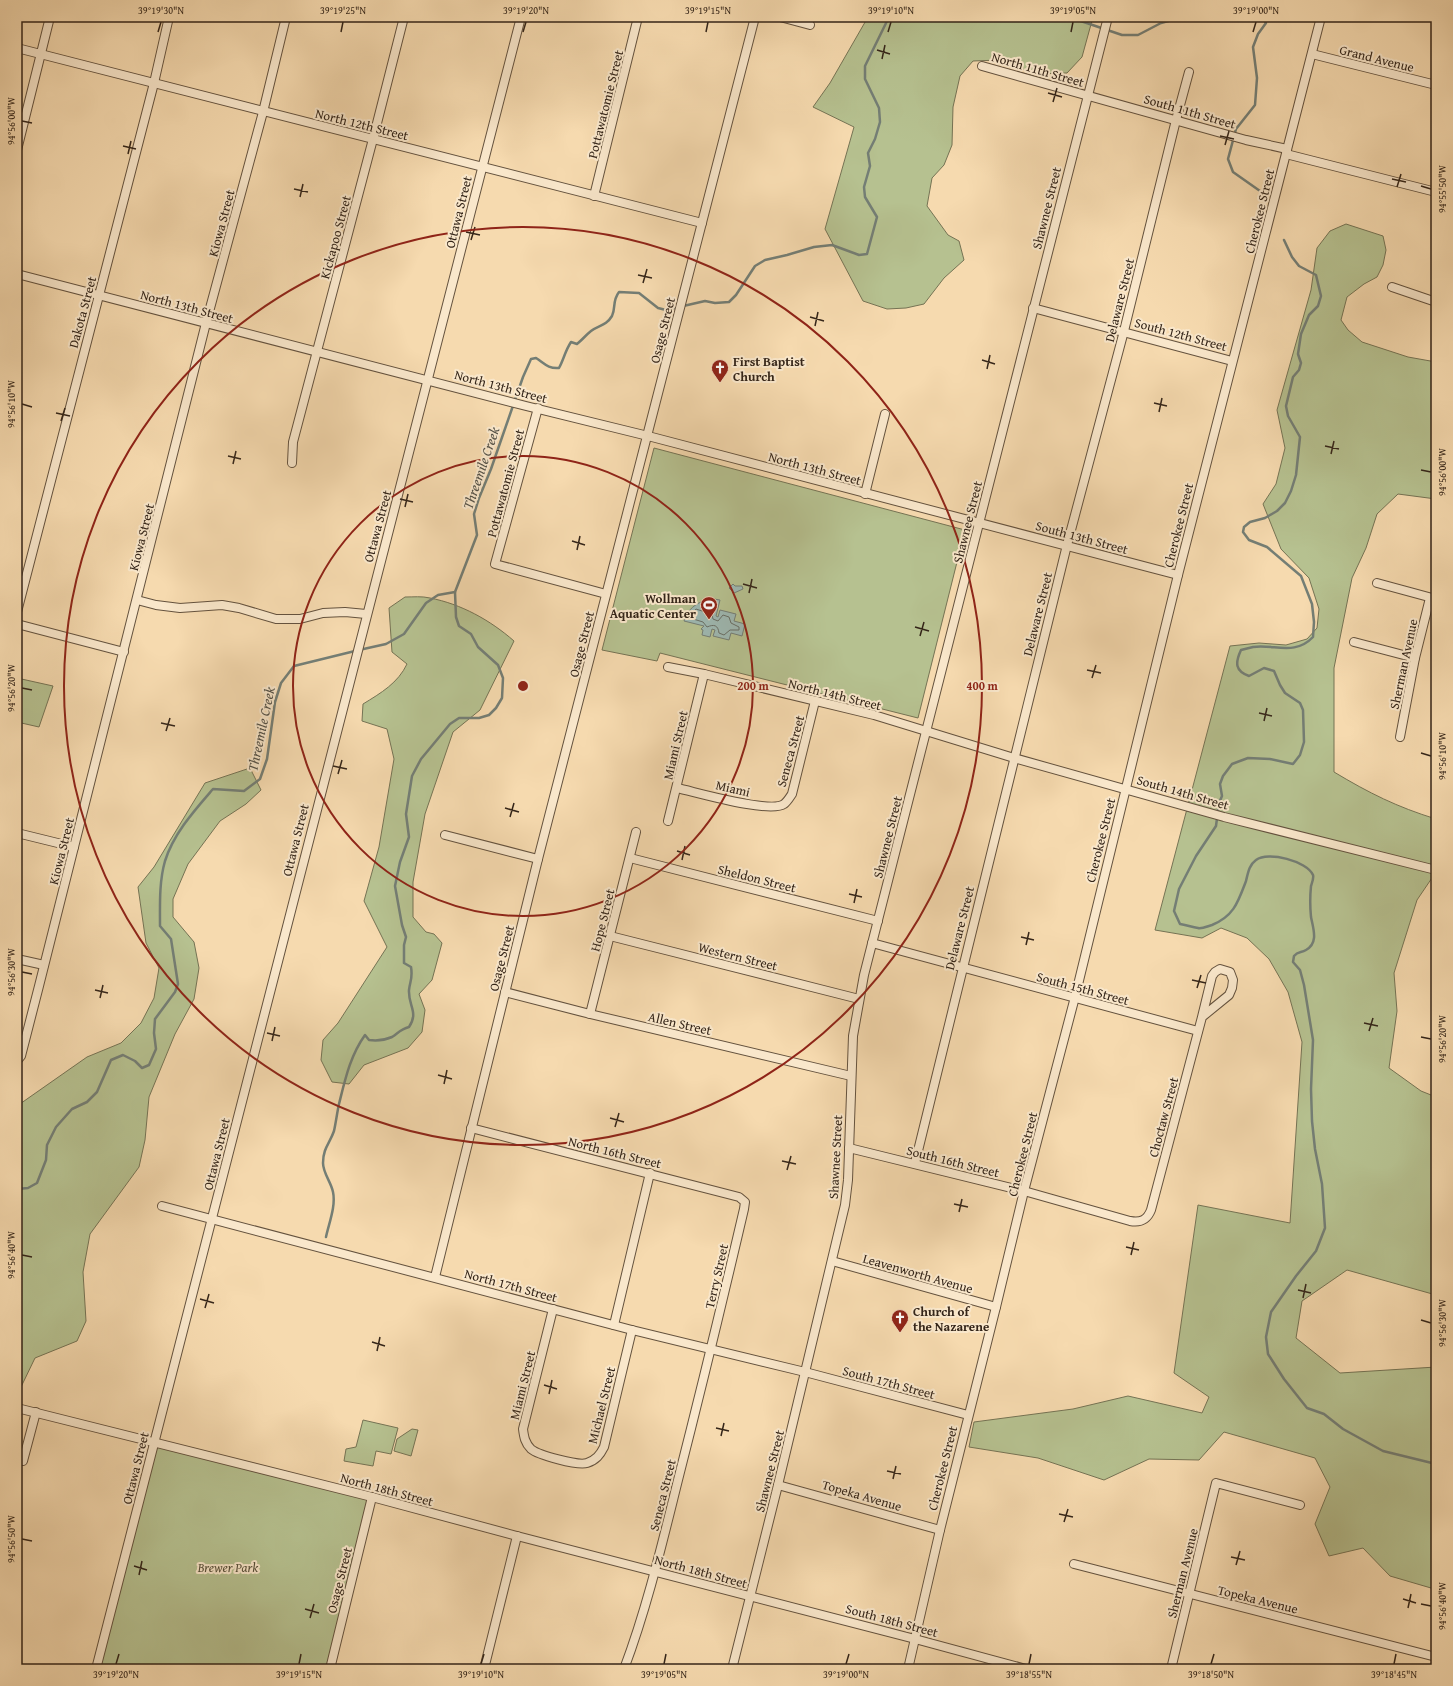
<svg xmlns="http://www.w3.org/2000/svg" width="1453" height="1686" font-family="'Gentium Book Plus',serif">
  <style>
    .green { fill: #b6c190; stroke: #757354 }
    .water { fill: #9eb9b3; stroke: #747e75 }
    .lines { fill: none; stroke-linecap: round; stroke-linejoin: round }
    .shore { stroke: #696f66; stroke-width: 1 }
    .stream { stroke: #747e75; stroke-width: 2.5 }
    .minor-casing { stroke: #64523e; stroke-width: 10 }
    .minor { stroke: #f9e7cb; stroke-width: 8 }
    .ticks { fill: none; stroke: #342519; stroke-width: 1.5 }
    .ring { fill: none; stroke: #8f2418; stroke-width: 2 }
    .labels { text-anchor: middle; stroke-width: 4; stroke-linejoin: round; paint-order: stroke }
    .street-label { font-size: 13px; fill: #342519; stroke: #f9e7cb }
    .poi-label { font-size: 13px; font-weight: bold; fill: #342519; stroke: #f9e7cb; text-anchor: start }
    .park-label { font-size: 13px; font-style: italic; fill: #544c37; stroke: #f9e7cb }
    .water-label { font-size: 14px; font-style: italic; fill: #545147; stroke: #f9e7cb }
    .centre { fill: #8f2418; stroke: #f9e7cb; stroke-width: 2 }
    .ring-label { font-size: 12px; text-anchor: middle; font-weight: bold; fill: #8f2418; stroke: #f9e7cb; stroke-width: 4; stroke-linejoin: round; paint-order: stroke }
    .neatline { fill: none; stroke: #342519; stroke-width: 1.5 }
    .ticks-label { font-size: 10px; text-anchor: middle; fill: #342519 }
  </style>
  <rect width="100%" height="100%" fill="#f6daaf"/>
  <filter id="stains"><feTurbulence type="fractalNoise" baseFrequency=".005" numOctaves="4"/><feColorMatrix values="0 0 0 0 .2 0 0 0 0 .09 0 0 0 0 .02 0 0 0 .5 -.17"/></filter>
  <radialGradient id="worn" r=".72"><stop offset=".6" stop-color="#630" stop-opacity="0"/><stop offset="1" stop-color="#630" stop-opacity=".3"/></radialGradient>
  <g class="green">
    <polygon points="868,17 1093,17 1082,57 1067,73 1036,74 1000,60 973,61 960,76 953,107 952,145 944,165 932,178 927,206 948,235 959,241 964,260 944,278 924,304 906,308 887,309 863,301 825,229 854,127 813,107 830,83"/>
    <path d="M1346,224L1383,236L1386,250L1383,265L1377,277L1364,284L1347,297L1341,320L1348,330L1362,342L1408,357L1436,362V499L1398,494L1377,514L1366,548L1352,578L1334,668V772C1369,793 1397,807 1436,819V872L1417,900L1394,973L1397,1011L1389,1068L1421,1091L1436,1097V1295L1347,1270L1302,1301L1296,1338L1340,1373L1436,1367V1594L1431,1588L1390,1576L1363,1548L1329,1556L1315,1524L1330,1487L1315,1458L1224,1432L1199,1460L1149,1459L1104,1480L1038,1458L969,1447L974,1422L1073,1409L1128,1396L1202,1413L1209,1397L1174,1373L1198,1205L1290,1223L1302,1042L1288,992L1269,959L1247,938L1221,928L1202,938L1155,930L1230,646L1259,643L1286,645L1307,639L1317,628L1319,609L1309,578L1281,549L1263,504L1276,484L1285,448L1277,410L1311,290L1317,248L1330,231Z"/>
    <polygon points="654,448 965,530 918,718 660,653 657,661 602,650"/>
    <path d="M405,597C413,597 422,596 430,598C461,604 490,620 514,641L480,710L453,732L425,814L413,882V917L426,932L434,934L442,943L432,980L419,994L425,1010L422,1032L408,1048L364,1065L349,1084L332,1082L321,1060L323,1040L338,1023L387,947L364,901L379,847L394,759L387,729L362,721L363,704C381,693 398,683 407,664L392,652L389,608Z"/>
    <polygon points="17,678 53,686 39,727 17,722"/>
    <polygon points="250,768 261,790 246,804 220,821 188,864 173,899 173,917 194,942 199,968 194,999 175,1034 149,1097 145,1140 139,1167 90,1234 83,1272 86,1321 77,1341 35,1358 21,1387 17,1386 17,1106 87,1057 121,1043 141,1023 154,998 159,968 146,943 138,887 154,867 205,783"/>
    <polygon points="363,1420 398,1428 391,1454 376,1451 373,1466 344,1461 346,1449 356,1447"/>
    <polygon points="412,1429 418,1430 411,1456 394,1451 397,1439"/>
    <polygon points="154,1443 372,1497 330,1669 102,1669 96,1668"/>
  </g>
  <g class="water">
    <polygon points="733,584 735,586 742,586 743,589 734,593 729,588"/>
    <path d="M714,599L720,600L716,616L718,617L720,610L736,614L734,621L745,624L742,636L731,633L729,640L713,636L715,630L712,629L710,637L702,635L703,630L701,629L704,626L684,621C687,612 692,606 701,602L703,608L705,607L703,601Z"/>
  </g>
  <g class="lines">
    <path class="shore" d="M713,603L714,605L712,615L713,619L718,621L723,615L729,617L731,623L739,627V630H730L724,635L719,633C718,625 714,624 707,627L703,622L690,618L691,615L696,609L705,612L709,609V604Z"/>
    <g class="stream">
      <polyline points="1069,17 1122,35 1138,35 1161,23 1183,17"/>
      <polyline points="1260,191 1233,172 1228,159 1236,129 1255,105 1257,78 1253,47 1258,34 1266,23 1262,17"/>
      <path d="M1284,240L1292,257L1299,266L1316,275L1321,296L1318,306L1309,315L1301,334L1298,354L1301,363L1299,370L1293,377L1286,406L1288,416L1300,437L1296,475L1291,491L1285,503L1277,511L1265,518L1250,522L1244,527L1243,532L1249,540L1267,547L1301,576L1312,604L1314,622L1313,637C1295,656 1275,644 1253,647C1249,648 1245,649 1241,650C1235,663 1235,671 1249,676L1264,668L1274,671L1280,685L1285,693L1300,703L1303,710L1304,742L1300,755L1293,764L1270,759L1248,758L1232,764L1223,776L1220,784L1222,796L1219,803L1216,826L1196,856L1179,889L1174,911L1180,924C1186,925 1192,927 1198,928C1202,929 1208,926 1212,925C1234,916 1238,902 1246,881C1248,873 1249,865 1256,860C1268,851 1307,861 1313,875C1314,878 1312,883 1311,886C1310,896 1310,907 1311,917C1313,928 1319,943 1306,950C1301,953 1298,951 1294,956L1293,962L1300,970L1304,985L1313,1040L1311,1089L1312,1121L1315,1149L1322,1184L1325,1228L1316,1251L1296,1276L1271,1312L1266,1337L1268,1354L1284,1379L1307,1408L1324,1414L1343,1429L1383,1451L1436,1464"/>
      <path d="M359,650L386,644L404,634L426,603L438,595L455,592L477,535L474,514L479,498L491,469L523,377L531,359L536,358C544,363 548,369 559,368C564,359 565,351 571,342L577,344C582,340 586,335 591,331C599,325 606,326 612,316C616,308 612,301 619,292L639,293L658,308L666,310L705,301L715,303L729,302L736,295L755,266L765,260L787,255L814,247L832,245L859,255L867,254L877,217L865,197L864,187L870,166L868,153L875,139L880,122L879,108L865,79V66L889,17"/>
      <path d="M17,1189L28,1188L37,1183L46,1160L47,1145L56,1127L72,1109L87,1102L97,1092L111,1060L123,1055L135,1061L142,1068L149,1065L156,1049L154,1033L155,1019L175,992L178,984L171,939L160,926C160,905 159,882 165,861C174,833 194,811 213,789L244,791L260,779L267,759L275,702L281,683L294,666L355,651"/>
      <path d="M326,1237C329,1223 336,1206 333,1192C331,1182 323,1173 323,1163C323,1148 330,1143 334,1131C336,1122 337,1113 339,1104C345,1080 350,1056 365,1035L369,1040C376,1041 385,1040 392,1037C398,1033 401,1029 409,1027C419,1012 408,1006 409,990C410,981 413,978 411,967L404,963V945L406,937L402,925L395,886L400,862L409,837L406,814L412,776L421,759L450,724L459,718H479L489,715L496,708L502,698L503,678L498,665L478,647L471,634L459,626L456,617L455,592"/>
    </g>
    <g class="minor-casing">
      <g id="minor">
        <polyline points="780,17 810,25"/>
        <polyline points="17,48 702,223"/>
        <polyline points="1312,54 1436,85"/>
        <polyline points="982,66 1246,140 1287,149"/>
        <polyline points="17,150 50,17"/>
        <polyline points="1286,154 1436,192"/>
        <polyline points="594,196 638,17"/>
        <polyline points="17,274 526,406 648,436 1178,575"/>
        <polyline points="1392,287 1436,302"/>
        <polyline points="1033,308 1232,361"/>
        <polyline points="538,408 495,564 606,594"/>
        <polyline points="292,463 293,442 373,139 404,17"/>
        <polyline points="865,494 885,414"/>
        <polyline points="1377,583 1436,599"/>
        <polyline points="137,600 156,605 180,608 222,605 239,608 276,619 300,619 323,613 345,612 366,614"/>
        <polyline points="17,612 154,83 169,17"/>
        <polyline points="17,624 124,652"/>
        <polyline points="1354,642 1415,658"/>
        <polyline points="668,667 704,674 874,715 1014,758 1224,817 1436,870"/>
        <polyline points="1400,737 1415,658 1430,598"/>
        <path d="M677,788C696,792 770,814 784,804C787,802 790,797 792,794L815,701"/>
        <polyline points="668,821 704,674"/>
        <polyline points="17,833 74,847"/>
        <polyline points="445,835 538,859"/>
        <polyline points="630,858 878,921"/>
        <polyline points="610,936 859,999"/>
        <polyline points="872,943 1198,1031"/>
        <polyline points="17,959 44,965"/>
        <polyline points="505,992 590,1014 851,1076"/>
        <polyline points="590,1014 636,832"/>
        <polyline points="17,1061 21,1056 39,986 206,323 263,112 286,17"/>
        <path d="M471,1128L739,1197L745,1202L744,1209C723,1299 701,1390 678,1480C662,1544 647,1608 624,1669"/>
        <path d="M849,1148L1024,1191L1130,1221C1141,1223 1147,1220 1151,1210L1202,1017L1229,995L1232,988L1233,980L1230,972L1220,969L1215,972L1212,976L1202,1017"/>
        <polyline points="915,1163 1067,545 1124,331 1176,120 1189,72"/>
        <polyline points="162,1206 632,1330 805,1372 968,1415"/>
        <polyline points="832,1261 996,1307"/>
        <polyline points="435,1277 538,859 755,17"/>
        <path d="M553,1309L523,1429C524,1437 525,1443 531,1449C538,1455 578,1466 587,1463C596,1460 600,1455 604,1447L632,1330"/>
        <polyline points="614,1325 650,1173"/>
        <polyline points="17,1408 372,1497 517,1536 915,1639 1026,1669"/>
        <polyline points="23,1461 36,1412"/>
        <polyline points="778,1485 940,1530"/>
        <polyline points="1074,1564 1436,1657"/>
        <path d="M96,1669C237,1118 378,567 521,17"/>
        <polyline points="330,1669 372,1497"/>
        <polyline points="484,1669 517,1536"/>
        <polyline points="732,1669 778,1485 845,1205 848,1180 853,1036 864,975 1108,17"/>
        <polyline points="908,1669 940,1530 996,1307 1024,1191 1075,997 1178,575 1321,17"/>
        <polyline points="1171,1669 1216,1483 1300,1505"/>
      </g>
    </g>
    <use href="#minor" class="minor"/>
  </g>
  <path class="ticks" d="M158,32L161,22M341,32L343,22M523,32L526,22M706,32L708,22M888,32L891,22M1071,32L1073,22M1253,32L1256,22M877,50L890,54M882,59L885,45M1048,93L1062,97M1053,102L1057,88M22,121L32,123M1220,136L1234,139M1225,145L1229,131M123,146L136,149M128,154L131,141M1392,179L1406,182M1421,186L1431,189M1397,187L1401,174M294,189L308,192M300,197L303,184M466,232L480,235M471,240L475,227M638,275L652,278M643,283L647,269M810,317L824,321M815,326L818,312M982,360L995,364M987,369L990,355M1154,403L1167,406M22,404L32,407M1159,412L1162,398M56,413L70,416M61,421L65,408M1325,446L1339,449M1331,454L1334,441M228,456L241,459M233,464L236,451M1421,470L1431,472M400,499L413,502M405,507L408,494M572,541L585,545M577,550L580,536M743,584L757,588M749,593L752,579M915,627L929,631M920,636L924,622M1087,670L1101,673M1092,678L1096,665M22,688L32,690M1259,713L1272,716M1264,721L1267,708M161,723L175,726M166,731L170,718M1421,753L1431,756M333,766L347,769M338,774L342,760M505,808L519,812M510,817L514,803M677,851L690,855M682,860L685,846M849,894L862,897M854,903L857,889M1021,937L1034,940M1026,945L1029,932M22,972L32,974M1192,980L1206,983M1197,988L1201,975M95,990L108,993M100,998L103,985M1364,1023L1378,1026M1369,1031L1373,1018M267,1033L280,1036M1421,1037L1431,1039M272,1041L275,1027M438,1075L452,1079M444,1084L447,1070M610,1118L624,1122M615,1127L619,1113M782,1161L796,1164M787,1170L791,1156M954,1204L968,1207M959,1212L962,1199M1126,1247L1139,1250M22,1255L32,1257M1131,1255L1134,1242M1298,1290L1311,1293M1303,1298L1306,1284M200,1299L214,1303M205,1308L209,1294M1421,1320L1431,1323M372,1342L385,1346M377,1351L380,1337M544,1385L557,1389M549,1394L552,1380M716,1428L729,1431M721,1436L724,1423M887,1471L901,1474M893,1479L896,1466M1059,1514L1073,1517M1064,1522L1068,1509M22,1539L32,1541M1231,1557L1245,1560M1236,1565L1240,1551M134,1566L147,1570M139,1575L142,1561M1403,1599L1416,1603M1421,1604L1431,1606M1408,1608L1411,1594M305,1609L319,1613M310,1618L314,1604M116,1664L119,1654M299,1664L301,1654M481,1664L484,1654M664,1664L666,1654M846,1664L849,1654M1029,1664L1031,1654M1211,1664L1214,1654M1394,1664L1396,1654"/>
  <g class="ring">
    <circle cx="523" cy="686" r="230"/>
    <circle cx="523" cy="686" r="459"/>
  </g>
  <defs>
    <g id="church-pin" transform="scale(0.9)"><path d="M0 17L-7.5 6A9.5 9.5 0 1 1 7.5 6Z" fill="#8f2418" stroke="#f9e7cb"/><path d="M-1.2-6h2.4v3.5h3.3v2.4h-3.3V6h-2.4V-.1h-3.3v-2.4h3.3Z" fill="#fff"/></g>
    <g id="stadium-pin" transform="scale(0.9)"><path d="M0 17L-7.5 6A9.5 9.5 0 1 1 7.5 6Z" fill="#8f2418" stroke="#f9e7cb"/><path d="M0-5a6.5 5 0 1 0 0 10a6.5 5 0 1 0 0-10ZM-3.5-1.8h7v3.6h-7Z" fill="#fff"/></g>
  </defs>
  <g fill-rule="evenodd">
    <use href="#church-pin" x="720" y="368"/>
    <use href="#stadium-pin" x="709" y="605"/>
    <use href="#church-pin" x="900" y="1318"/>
  </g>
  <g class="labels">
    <g class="street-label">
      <text transform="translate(1377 58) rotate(14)" y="5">Grand Avenue</text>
      <text transform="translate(1038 69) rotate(16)" y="5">North 11th Street</text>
      <text transform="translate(605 104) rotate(-76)" y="5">Pottawatomie Street</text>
      <text transform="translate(1190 111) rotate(16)" y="5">South 11th Street</text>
      <text transform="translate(362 124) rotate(14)" y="5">North 12th Street</text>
      <text transform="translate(1046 208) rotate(-76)" y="5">Shawnee Street</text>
      <text transform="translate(1259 211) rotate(-76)" y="5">Cherokee Street</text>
      <text transform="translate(458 212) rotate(-76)" y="5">Ottawa Street</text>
      <text transform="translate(221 223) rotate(-75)" y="5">Kiowa Street</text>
      <text transform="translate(335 237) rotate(-75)" y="5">Kickapoo Street</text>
      <text transform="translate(1119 300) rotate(-76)" y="5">Delaware Street</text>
      <text transform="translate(187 306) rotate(15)" y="5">North 13th Street</text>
      <text transform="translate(82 312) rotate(-75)" y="5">Dakota Street</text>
      <text transform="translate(662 330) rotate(-76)" y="5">Osage Street</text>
      <text transform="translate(1181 334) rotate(15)" y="5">South 12th Street</text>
      <text transform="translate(501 386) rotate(15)" y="5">North 13th Street</text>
      <text transform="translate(815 468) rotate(15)" y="5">North 13th Street</text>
      <text transform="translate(505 483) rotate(-75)" y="5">Pottawatomie Street</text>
      <text transform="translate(967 522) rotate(-76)" y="5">Shawnee Street</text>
      <text transform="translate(1178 525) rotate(-76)" y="5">Cherokee Street</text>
      <text transform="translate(377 526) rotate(-75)" y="5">Ottawa Street</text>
      <text transform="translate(141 537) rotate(-76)" y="5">Kiowa Street</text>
      <text transform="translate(1082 537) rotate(15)" y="5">South 13th Street</text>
      <text transform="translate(1037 614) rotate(-76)" y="5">Delaware Street</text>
      <text transform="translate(581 644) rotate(-76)" y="5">Osage Street</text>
      <text transform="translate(1403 664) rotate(-78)" y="5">Sherman Avenue</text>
      <text transform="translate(835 694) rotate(14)" y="5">North 14th Street</text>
      <text transform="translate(675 745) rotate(-77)" y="5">Miami Street</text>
      <text transform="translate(790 751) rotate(-75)" y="5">Seneca Street</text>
      <text transform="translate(733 788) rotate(13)" y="5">Miami</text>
      <text transform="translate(1183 792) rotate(16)" y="5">South 14th Street</text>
      <text transform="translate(887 837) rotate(-76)" y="5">Shawnee Street</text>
      <text transform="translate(295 840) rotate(-76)" y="5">Ottawa Street</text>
      <text transform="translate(1100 840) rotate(-76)" y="5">Cherokee Street</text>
      <text transform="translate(61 851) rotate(-76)" y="5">Kiowa Street</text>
      <text transform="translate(757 878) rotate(14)" y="5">Sheldon Street</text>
      <text transform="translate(602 920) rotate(-76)" y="5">Hope Street</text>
      <text transform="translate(959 928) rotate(-76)" y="5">Delaware Street</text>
      <text transform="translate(738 956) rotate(14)" y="5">Western Street</text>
      <text transform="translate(501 958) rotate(-76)" y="5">Osage Street</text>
      <text transform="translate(1083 988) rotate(15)" y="5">South 15th Street</text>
      <text transform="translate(680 1023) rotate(13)" y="5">Allen Street</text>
      <text transform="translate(1163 1117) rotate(-75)" y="5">Choctaw Street</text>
      <text transform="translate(615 1152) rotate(14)" y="5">North 16th Street</text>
      <text transform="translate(216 1154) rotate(-76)" y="5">Ottawa Street</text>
      <text transform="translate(1022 1154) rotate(-76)" y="5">Cherokee Street</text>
      <text transform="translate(835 1157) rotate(-87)" y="5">Shawnee Street</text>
      <text transform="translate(953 1161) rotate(14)" y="5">South 16th Street</text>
      <text transform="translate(918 1273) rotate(16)" y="5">Leavenworth Avenue</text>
      <text transform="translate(716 1276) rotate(-77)" y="5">Terry Street</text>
      <text transform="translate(511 1285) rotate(15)" y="5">North 17th Street</text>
      <text transform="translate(889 1382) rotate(15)" y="5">South 17th Street</text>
      <text transform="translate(522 1385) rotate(-76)" y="5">Miami Street</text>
      <text transform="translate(601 1405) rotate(-76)" y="5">Michael Street</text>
      <text transform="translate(135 1468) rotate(-76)" y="5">Ottawa Street</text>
      <text transform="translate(942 1468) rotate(-76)" y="5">Cherokee Street</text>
      <text transform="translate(769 1471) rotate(-76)" y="5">Shawnee Street</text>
      <text transform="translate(387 1489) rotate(15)" y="5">North 18th Street</text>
      <text transform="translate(662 1495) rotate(-76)" y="5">Seneca Street</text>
      <text transform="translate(862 1495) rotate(16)" y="5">Topeka Avenue</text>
      <text transform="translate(701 1571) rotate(15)" y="5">North 18th Street</text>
      <text transform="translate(1182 1573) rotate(-76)" y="5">Sherman Avenue</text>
      <text transform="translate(339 1580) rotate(-76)" y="5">Osage Street</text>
      <text transform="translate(1258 1599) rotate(14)" y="5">Topeka Avenue</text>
      <text transform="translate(892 1620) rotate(15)" y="5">South 18th Street</text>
    </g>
    <g class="poi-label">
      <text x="733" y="366">First Baptist<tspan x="733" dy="15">Church</tspan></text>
      <text x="696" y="603" text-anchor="end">Wollman<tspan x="696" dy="15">Aquatic Center</tspan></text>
      <text x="913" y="1316">Church of<tspan x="913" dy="15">the Nazarene</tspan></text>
    </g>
    <g class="park-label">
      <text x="228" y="1572">Brewer Park</text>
    </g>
    <g class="water-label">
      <text transform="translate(481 468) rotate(-71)" y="5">Threemile Creek</text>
      <text transform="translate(261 729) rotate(-78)" y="5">Threemile Creek</text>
    </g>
  </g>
  <circle cx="523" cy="686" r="6" class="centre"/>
  <g class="ring-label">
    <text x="753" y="690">200 m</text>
    <text x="982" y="690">400 m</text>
  </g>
  <rect width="1453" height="1686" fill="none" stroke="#f6daaf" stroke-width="44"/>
  <rect x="22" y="22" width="1409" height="1642" class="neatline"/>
  <g class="ticks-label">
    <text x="161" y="14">39°19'30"N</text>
    <text x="343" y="14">39°19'25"N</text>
    <text x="526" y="14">39°19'20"N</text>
    <text x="708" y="14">39°19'15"N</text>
    <text x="891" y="14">39°19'10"N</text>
    <text x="1073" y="14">39°19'05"N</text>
    <text x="1256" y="14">39°19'00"N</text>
    <text transform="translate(11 121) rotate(-90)" y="4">94°56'00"W</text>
    <text transform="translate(1442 189) rotate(-90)" y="4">94°55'50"W</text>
    <text transform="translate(11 404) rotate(-90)" y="4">94°56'10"W</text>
    <text transform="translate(1442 472) rotate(-90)" y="4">94°56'00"W</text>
    <text transform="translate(11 688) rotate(-90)" y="4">94°56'20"W</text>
    <text transform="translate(1442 756) rotate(-90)" y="4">94°56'10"W</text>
    <text transform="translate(11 972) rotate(-90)" y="4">94°56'30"W</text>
    <text transform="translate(1442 1039) rotate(-90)" y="4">94°56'20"W</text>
    <text transform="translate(11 1255) rotate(-90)" y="4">94°56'40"W</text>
    <text transform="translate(1442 1323) rotate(-90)" y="4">94°56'30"W</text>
    <text transform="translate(11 1539) rotate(-90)" y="4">94°56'50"W</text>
    <text transform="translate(1442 1606) rotate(-90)" y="4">94°56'40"W</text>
    <text x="116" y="1678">39°19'20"N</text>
    <text x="299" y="1678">39°19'15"N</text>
    <text x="481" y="1678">39°19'10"N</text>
    <text x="664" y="1678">39°19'05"N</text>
    <text x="846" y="1678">39°19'00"N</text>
    <text x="1029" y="1678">39°18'55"N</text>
    <text x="1211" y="1678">39°18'50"N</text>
    <text x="1394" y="1678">39°18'45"N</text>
  </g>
  <rect width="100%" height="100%" filter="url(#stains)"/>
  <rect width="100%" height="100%" fill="url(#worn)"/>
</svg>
